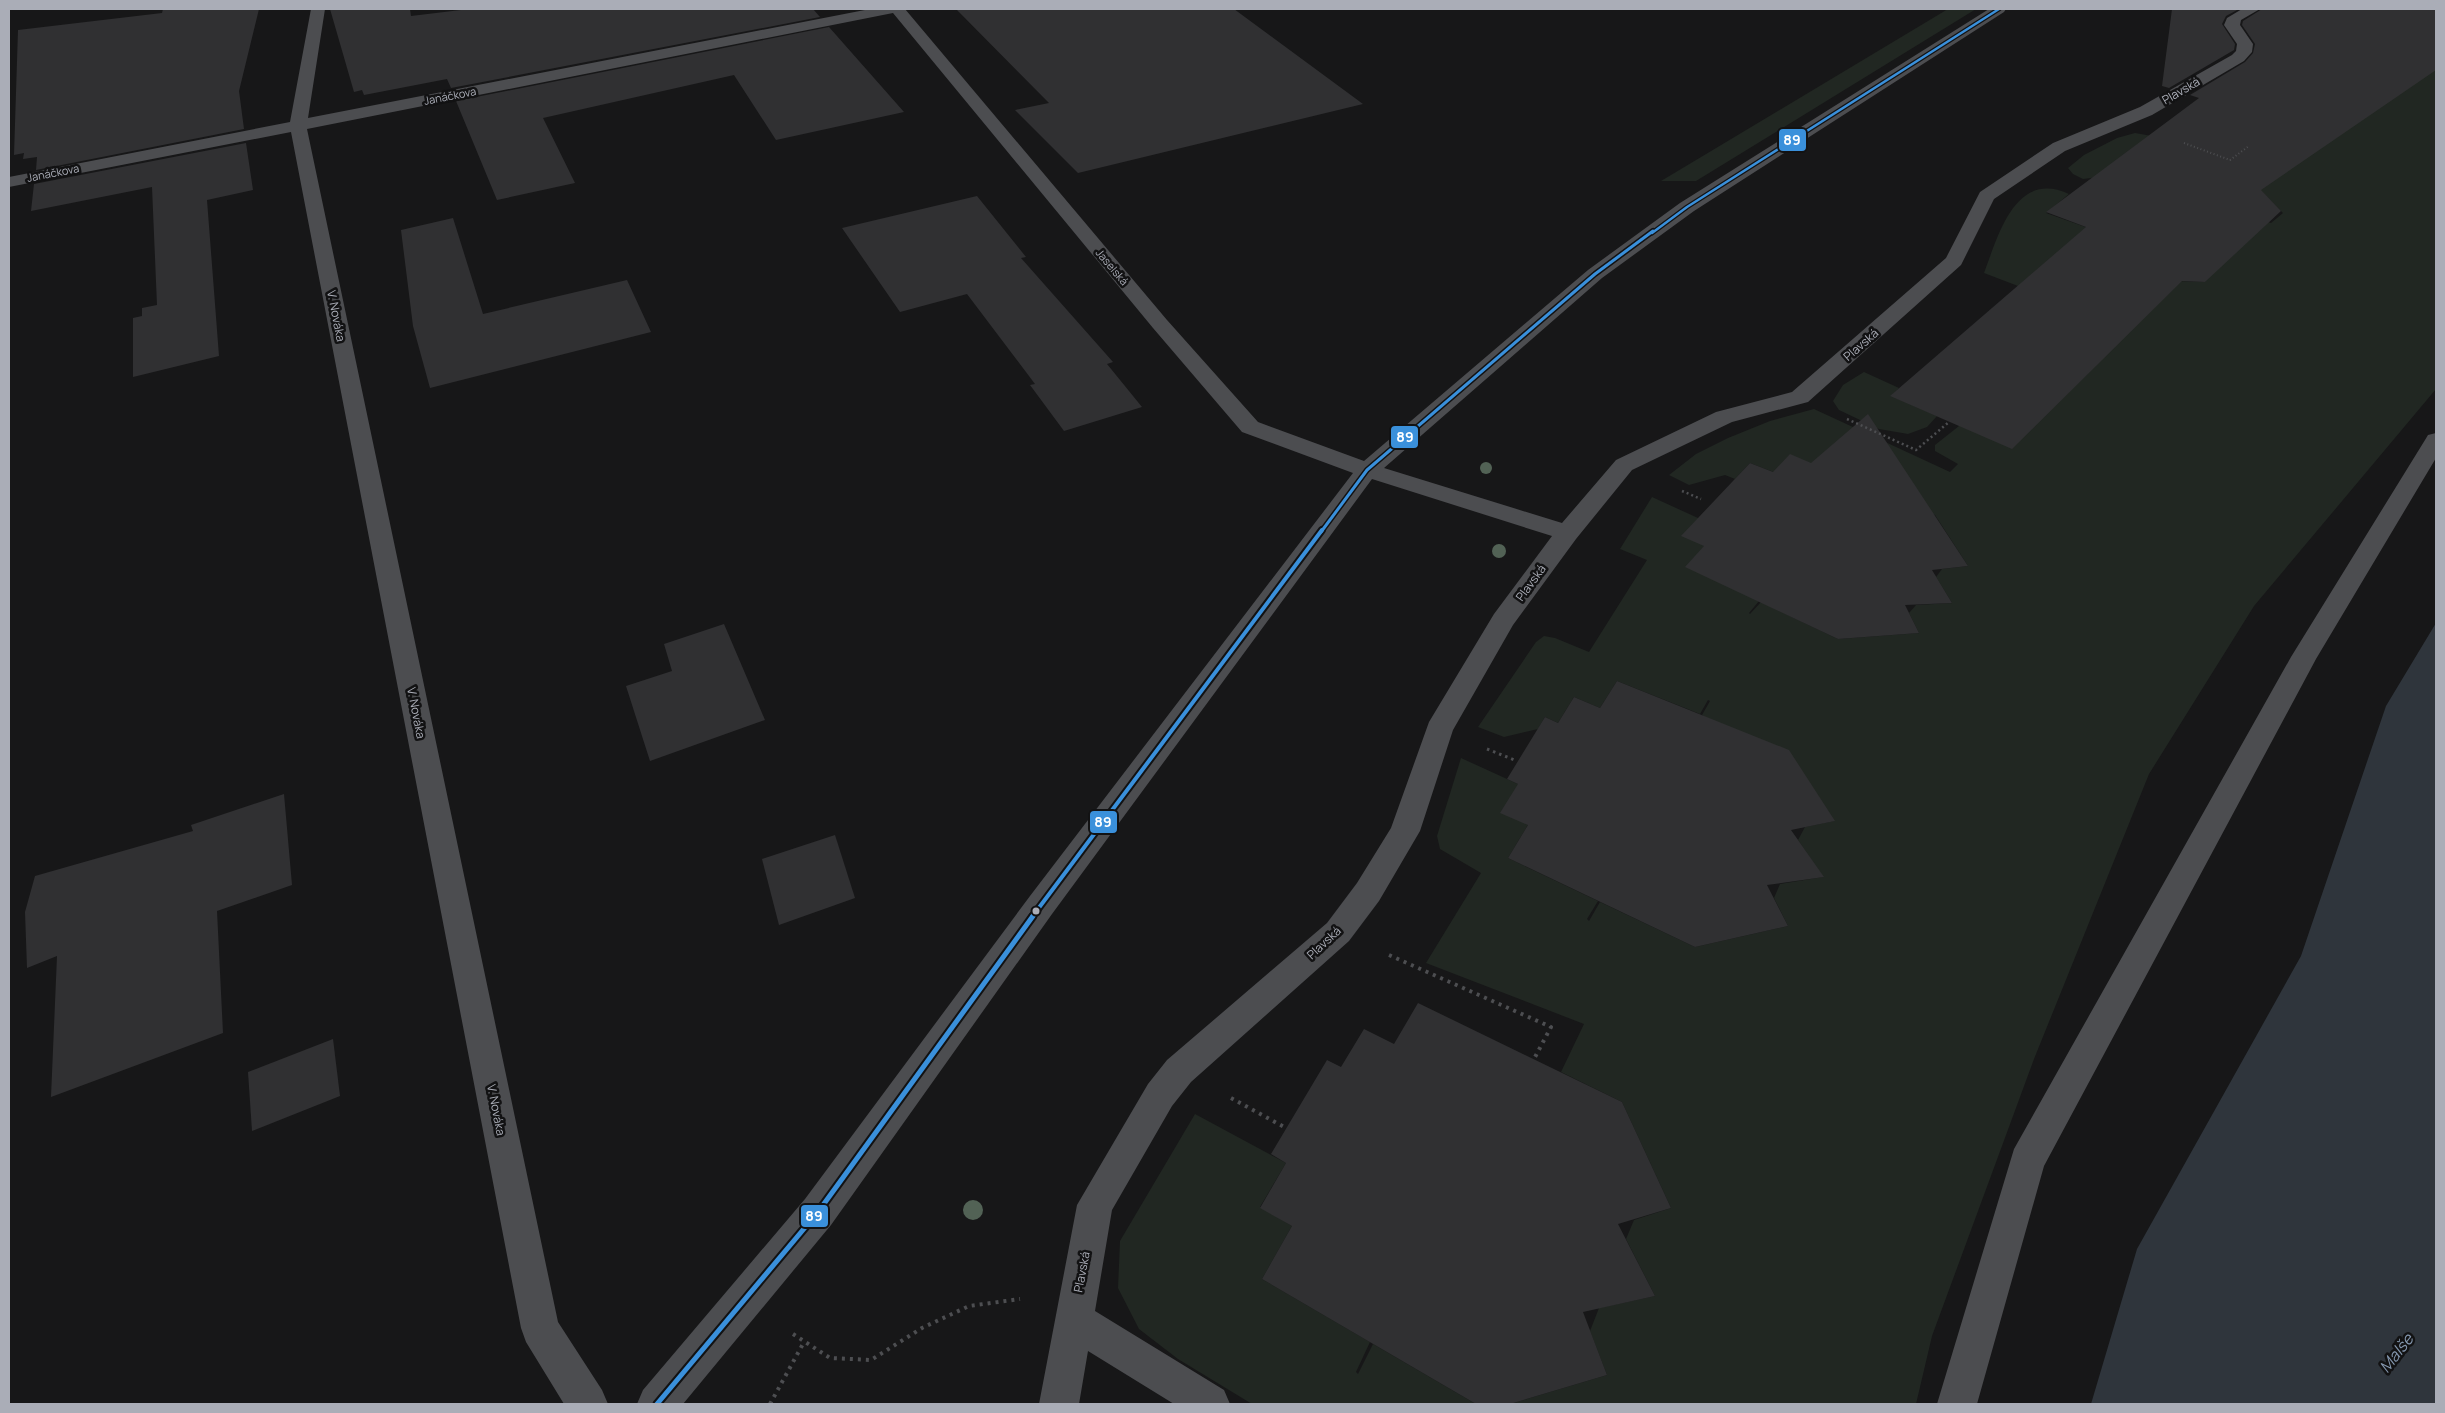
<svg xmlns="http://www.w3.org/2000/svg" width="2445" height="1413" font-family="Manrope,sans-serif">
  <style>
    .green { fill: #212722 }
    .water { fill: #2f353c }
    .building { fill: #303032 }
    .lines { fill: none; stroke-linecap: round; stroke-linejoin: round }
    .path-far3 { stroke: #4d4e51; stroke-width: 2; stroke-dasharray: 1 2.5; stroke-linecap: butt }
    .path-far2 { stroke: #4d4e51; stroke-width: 2.5; stroke-dasharray: 2 3; stroke-linecap: butt }
    .path-far1 { stroke: #4d4e51; stroke-width: 3; stroke-dasharray: 2.5 4; stroke-linecap: butt }
    .path { stroke: #4d4e51; stroke-width: 4; stroke-dasharray: 3 5; stroke-linecap: butt }
    .minor { fill: #4c4d50; fill-rule: evenodd }
    .bus-1-far3-casing { stroke: #121213; stroke-width: 5 }
    .bus-1-far2-casing { stroke: #121213; stroke-width: 6 }
    .bus-1-far1-casing { stroke: #121213; stroke-width: 8 }
    .bus-1-casing { stroke: #121213; stroke-width: 9 }
    .bus-1-far3 { stroke: #3a90db; stroke-width: 2.5 }
    .bus-1-far2 { stroke: #3a90db; stroke-width: 3 }
    .bus-1-far1 { stroke: #3a90db; stroke-width: 4 }
    .bus-1 { stroke: #3a90db; stroke-width: 5 }
    .tree { fill: #526255 }
    .bus-dot { fill: #aaadb7; stroke: #121213; stroke-width: 2 }
    .labels { text-anchor: middle; stroke-width: 5; stroke-linejoin: round; paint-order: stroke }
    .far-street-label { font-size: 11px; fill: #aaadb7; stroke: #121213 }
    .street-label { font-size: 12px; fill: #aaadb7; stroke: #121213 }
    .near-water-label { font-size: 16px; font-style: italic; fill: #8497ae; stroke: #121213 }
    .line-badge { stroke: #121213; stroke-width: 2 }
    .badge-label { font-size: 14px; text-anchor: middle; font-weight: bold; fill: #fff }
  </style>
  <rect width="100%" height="100%" fill="#171718"/>
  <g class="green">
    <polygon points="1948,9 1976,9 1696,181 1661,181"/>
    <path d="M2283,9H2317L2304,16L2415,63H2436V389L2254,606L2149,774L2034,1059L1932,1336L1916,1404H1510L1607,1375L1590,1331L1599,1308L1655,1296L1626,1239L1634,1220L1671,1208L1622,1102L1561,1072L1584,1024L1426,963L1481,873L1440,849L1437,836L1461,758L1518,784L1528,825L1508,858L1598,901L1587,919L1589,921L1600,902L1695,947L1788,926L1774,898L1780,884L1823,877L1798,840L1805,827L1834,821L1702,715L1710,701L1708,700L1700,714L1617,681L1600,708L1574,697L1558,723L1545,717L1538,729L1504,737L1478,727L1536,642L1544,636L1555,638L1589,652L1647,560L1620,549L1652,497L1698,518L1704,546L1759,601L1749,613L1750,614L1761,602L1838,639L1919,633L1909,613L1916,605L1952,603L1936,577L1942,569L1968,566L1935,515L1773,472L1750,463L1735,479L1725,475L1689,485L1669,475L1696,454L1728,438L1770,421L1814,409L1950,472L1958,464L1935,451V445L1959,426L2018,286L1984,273C1998,236 2015,169 2069,194L2046,213L2094,230L2174,281L2205,282L2260,219L2271,223L2283,213L2269,199L2176,167L2083,179L2073,174L2068,168L2084,155L2117,138L2135,133L2152,136L2246,169L2267,18Z"/>
    <polygon points="1864,372 1899,388 1891,396 1937,416 1927,427 1908,434 1879,429 1839,410 1833,401 1843,385"/>
    <polygon points="1195,1114 1286,1163 1260,1207 1292,1226 1262,1279 1370,1342 1356,1372 1358,1374 1373,1344 1476,1404 1252,1404 1178,1359 1139,1329 1118,1288 1120,1241"/>
  </g>
  <polygon class="water" points="2436,623 2436,1404 2091,1404 2137,1249 2301,956 2386,706"/>
  <g class="building">
    <polygon points="163,9 259,9 239,91 244,129 36,170 37,157 23,159 24,153 14,155 18,30 162,13"/>
    <polygon points="330,9 410,9 411,16 469,9 813,9 820,17 451,88 447,79 364,95 362,90 354,92"/>
    <polygon points="956,9 1234,9 1363,104 1078,173 1015,110 1049,103"/>
    <polygon points="2172,9 2239,9 2226,16 2222,24 2235,44 2234,50 2169,88 2162,86"/>
    <polygon points="2262,9 2436,9 2436,70 2261,190 2281,211 2205,282 2182,281 2012,449 1890,396 2086,227 2046,212 2199,98 2190,95 2245,62 2253,53 2255,44 2242,25 2243,21"/>
    <polygon points="829,27 904,112 776,140 734,75 543,118 575,183 497,200 456,101"/>
    <polygon points="246,143 253,190 207,200 219,356 133,377 133,318 142,316 142,308 157,305 152,187 31,211 34,184"/>
    <polygon points="977,196 1026,257 1021,258 1113,362 1107,364 1142,407 1064,431 1030,385 1035,384 967,294 900,312 842,228"/>
    <polygon points="453,218 483,314 627,280 651,332 430,388 413,326 401,230"/>
    <polygon points="1868,414 1968,566 1932,570 1952,603 1905,605 1919,633 1838,639 1685,567 1704,546 1681,536 1750,463 1773,472 1790,454 1811,463"/>
    <polygon points="724,624 765,720 650,761 626,686 672,671 664,644"/>
    <polygon points="1617,681 1789,750 1835,821 1791,830 1824,877 1767,885 1788,926 1695,947 1508,858 1528,825 1500,813 1518,784 1507,779 1545,717 1558,723 1574,697 1600,708"/>
    <polygon points="284,794 292,885 217,911 223,1033 51,1097 57,956 27,968 25,912 35,876 193,831 191,825"/>
    <polygon points="835,835 855,898 779,925 762,859"/>
    <polygon points="1418,1003 1622,1102 1671,1208 1618,1224 1655,1296 1583,1312 1607,1375 1510,1404 1476,1404 1262,1279 1292,1226 1260,1208 1286,1163 1271,1154 1327,1060 1341,1067 1364,1029 1394,1044"/>
    <polygon points="333,1039 340,1096 252,1131 248,1072"/>
  </g>
  <g class="lines">
    <polyline class="path-far3" points="2184,143 2230,160 2249,146"/>
    <g class="path-far2">
      <polyline points="1847,419 1916,450 1949,422"/>
      <polyline points="1682,491 1701,499"/>
    </g>
    <polyline class="path-far1" points="1487,749 1517,761"/>
    <g class="path">
      <polyline points="1389,955 1551,1027 1534,1059"/>
      <polyline points="1231,1098 1286,1128"/>
      <polyline points="793,1334 830,1358 871,1360 922,1328 969,1306 1020,1299"/>
      <polyline points="770,1404 804,1342"/>
    </g>
    <g class="minor">
      <polygon points="311,9 325,9 308,118 870,9 905,9 1167,320 1258,422 1364,461 1588,270 1680,203 1989,9 2006,9 2004,12 1694,211 1602,278 1384,468 1562,523 1616,460 1716,412 1792,392 1946,258 1980,192 2053,143 2140,107 2232,55 2236,51 2237,44 2224,25 2227,18 2242,9 2260,9 2241,20 2240,25 2253,44 2252,52 2244,61 2152,115 2065,151 1994,199 1961,265 1808,402 1732,422 1632,470 1576,539 1513,625 1453,730 1420,831 1379,901 1349,941 1191,1082 1172,1106 1112,1210 1095,1311 1224,1390 1230,1404 1174,1404 1088,1351 1079,1404 1039,1404 1077,1205 1148,1084 1167,1060 1327,923 1357,883 1391,828 1429,722 1494,614 1552,536 1372,479 1052,914 831,1225 683,1404 637,1404 643,1390 805,1199 1030,896 1353,473 1242,432 1153,328 893,13 307,129 558,1322 602,1390 608,1404 564,1404 526,1342 521,1328 291,132 9,187 9,177 290,122"/>
      <polygon points="2436,433 2436,458 2316,659 2044,1166 1977,1404 1937,1404 2014,1149 2291,657 2425,440 2428,435"/>
    </g>
    <g class="bus-1-far3-casing">
      <polyline id="bus-1-far3" points="1652,233 1687,207 1999,9"/>
    </g>
    <g class="bus-1-far2-casing">
      <polyline id="bus-1-far2" points="1321,532 1367,470 1595,274 1653,231"/>
    </g>
    <g class="bus-1-far1-casing">
      <polyline id="bus-1-far1" points="1032,917 1322,530"/>
    </g>
    <g class="bus-1-casing">
      <polyline id="bus-1" points="657,1404 818,1212 1033,916"/>
    </g>
    <use href="#bus-1-far3" class="bus-1-far3"/>
    <use href="#bus-1-far2" class="bus-1-far2"/>
    <use href="#bus-1-far1" class="bus-1-far1"/>
    <use href="#bus-1" class="bus-1"/>
  </g>
  <g class="tree">
    <circle cx="1486" cy="468" r="6"/>
    <circle cx="1499" cy="551" r="7"/>
    <circle cx="973" cy="1210" r="10"/>
  </g>
  <circle class="bus-dot" cx="1036" cy="911" r="4.5"/>
  <g class="labels">
    <g class="far-street-label">
      <text transform="translate(450 96) rotate(-11)" y="4">Janáčkova</text>
      <text transform="translate(53 173) rotate(-11)" y="4">Janáčkova</text>
      <text transform="translate(1112 267) rotate(50)" y="4">Jaselská</text>
    </g>
    <g class="street-label">
      <text transform="translate(2181 91) rotate(-30)" y="4">Plavská</text>
      <text transform="translate(336 316) rotate(79)" y="4">V. Nováka</text>
      <text transform="translate(1861 345) rotate(-41)" y="4">Plavská</text>
      <text transform="translate(1531 583) rotate(-54)" y="4">Plavská</text>
      <text transform="translate(416 713) rotate(79)" y="4">V. Nováka</text>
      <text transform="translate(1324 943) rotate(-43)" y="4">Plavská</text>
      <text transform="translate(496 1110) rotate(79)" y="4">V. Nováka</text>
      <text transform="translate(1082 1272) rotate(-79)" y="4">Plavská</text>
    </g>
    <g class="near-water-label">
      <text transform="translate(2396 1353) rotate(-52)" y="6">Malše</text>
    </g>
  </g>
  <g class="line-badge">
    <rect x="1778" y="128" width="29" height="24" rx="5" fill="#3a90db"/>
    <rect x="1390" y="425" width="29" height="24" rx="5" fill="#3a90db"/>
    <rect x="1089" y="810" width="29" height="24" rx="5" fill="#3a90db"/>
    <rect x="800" y="1204" width="29" height="24" rx="5" fill="#3a90db"/>
  </g>
  <g class="badge-label">
    <text x="1792" y="145">89</text>
    <text x="1405" y="442">89</text>
    <text x="1103" y="827">89</text>
    <text x="814" y="1221">89</text>
  </g>
  <rect width="2445" height="1413" fill="none" stroke="#aaadb7" stroke-width="20"/>
</svg>
